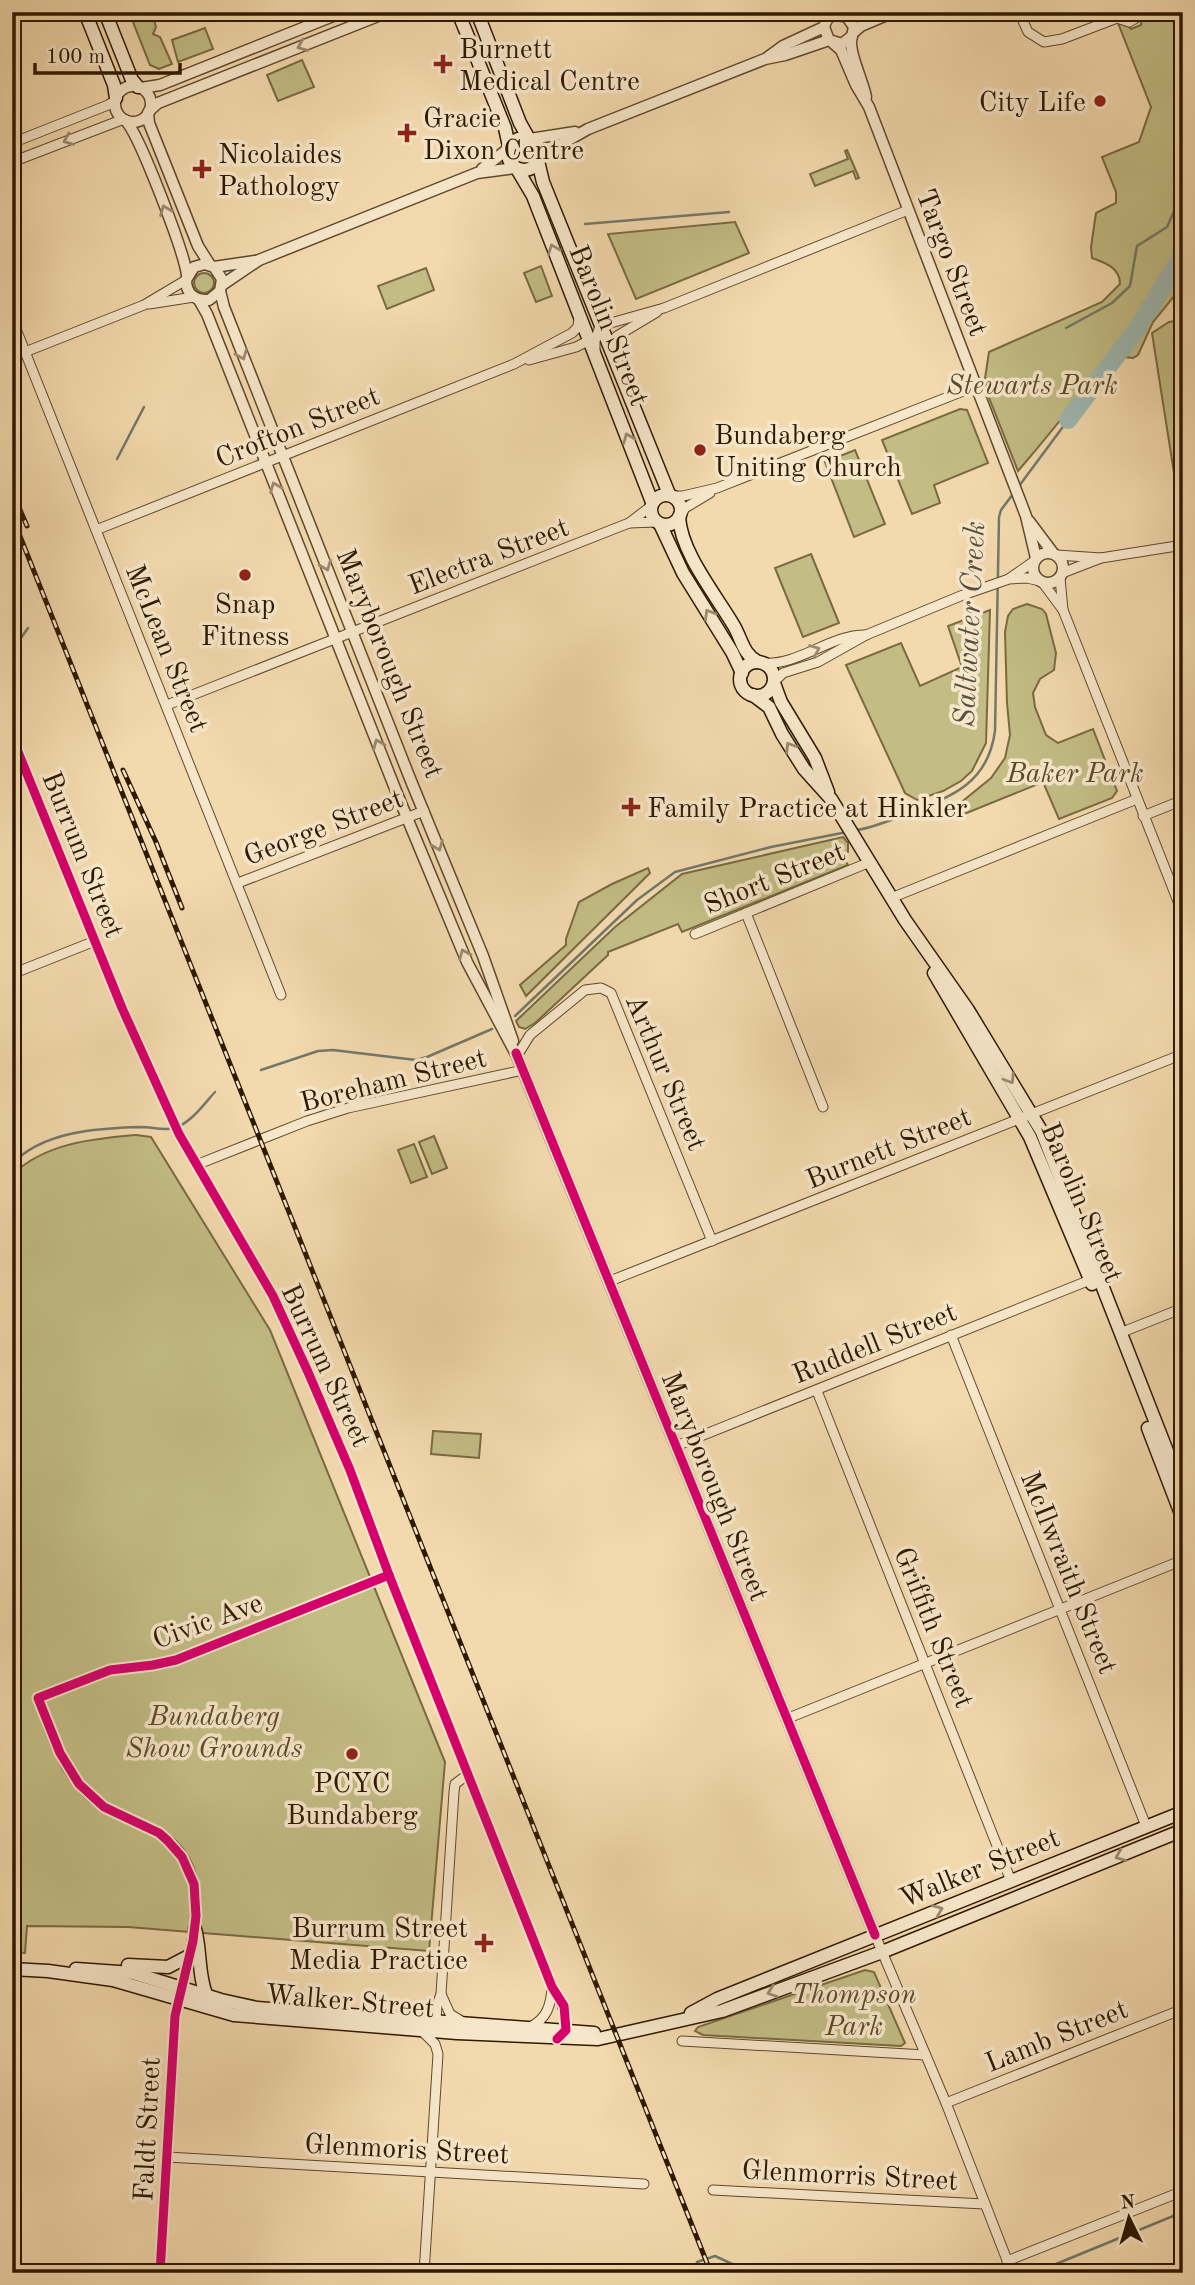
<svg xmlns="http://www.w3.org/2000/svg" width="1195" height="2285" font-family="'Old Standard TT',serif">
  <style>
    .green { fill: #c3bd85; stroke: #796a42; stroke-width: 2 }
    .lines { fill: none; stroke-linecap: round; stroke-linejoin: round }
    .stream { stroke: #72796b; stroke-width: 2.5 }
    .river { stroke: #9eb9b3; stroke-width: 18 }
    .minor-casing { stroke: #60482c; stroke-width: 11 }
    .tertiary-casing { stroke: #60482c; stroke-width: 13 }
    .secondary-casing { stroke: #2f1800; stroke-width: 15 }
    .minor { stroke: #f7e7ca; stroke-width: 9 }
    .tertiary { stroke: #f7e7ca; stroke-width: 10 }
    .secondary { stroke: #f7e7ca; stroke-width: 12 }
    .rail-casing { stroke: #2f1800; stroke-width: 5 }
    .rail { stroke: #f7e7ca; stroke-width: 2.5; stroke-dasharray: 8; stroke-linecap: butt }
    .cycleway-casing { stroke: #f7e7ca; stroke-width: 13 }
    .cycleway { stroke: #d6006c; stroke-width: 9 }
    .oneway { stroke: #9d8a6f }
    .poi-dot { fill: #8f2418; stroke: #f7e7ca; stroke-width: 2.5 }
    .labels { text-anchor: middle; stroke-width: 7; stroke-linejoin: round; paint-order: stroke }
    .poi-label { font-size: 28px; fill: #2f1800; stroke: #f7e7ca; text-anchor: start }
    .street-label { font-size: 28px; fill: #2f1800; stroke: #f7e7ca }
    .park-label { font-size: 28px; font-style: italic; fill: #5b4a28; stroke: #f7e7ca }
    .water-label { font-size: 30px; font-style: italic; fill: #56503f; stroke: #f7e7ca }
  </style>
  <rect width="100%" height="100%" fill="#f3daae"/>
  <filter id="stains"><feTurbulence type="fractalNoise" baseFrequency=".00286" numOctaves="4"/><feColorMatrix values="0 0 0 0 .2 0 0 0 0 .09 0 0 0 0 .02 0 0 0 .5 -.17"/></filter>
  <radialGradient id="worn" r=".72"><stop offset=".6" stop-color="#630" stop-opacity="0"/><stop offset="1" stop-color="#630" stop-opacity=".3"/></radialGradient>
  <g class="green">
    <path d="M1142,12H1183V290L1175,295L1153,322L1138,355L1133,358L1124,357C1127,337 1157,312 1166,291L1158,288C1115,351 1068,413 1018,471L984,385L989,352L1102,302L1120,284C1120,268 1106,263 1092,258L1091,247L1096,213L1116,203V192L1102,157L1139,142L1151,107L1118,23L1127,25L1131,29L1141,25Z"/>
    <polygon points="152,14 156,27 153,34 160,37 172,64 159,69 150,65 133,22"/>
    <polygon points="205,28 213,49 178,62 172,40"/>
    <polygon points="302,60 314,87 278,101 267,75"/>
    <polygon points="847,150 859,178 856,179 853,171 815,186 810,174 848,159 845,151"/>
    <polygon points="735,222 749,253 636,299 608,234"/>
    <polygon points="541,266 552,296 536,302 524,273"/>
    <polygon points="426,268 434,290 387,309 378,286"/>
    <circle cx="204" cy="283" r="10"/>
    <polygon points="1183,320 1183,524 1182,524 1152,333 1169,322"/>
    <polygon points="960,409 967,410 988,463 934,485 940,503 912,514 882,440"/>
    <polygon points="855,450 885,524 854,537 825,462"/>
    <polygon points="811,554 839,623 803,637 775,568"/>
    <polygon points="1027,604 1042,609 1046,614 1056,653 1054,670 1040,679 1033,693 1035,707 1046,735 1058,743 1093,729 1117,791 1112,798 1059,819 1043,782 952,819 953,809 991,778 1005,758 1010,735 1007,703 1005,632 1008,616 1013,609"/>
    <polygon points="990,610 986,743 972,771 961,781 943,791 917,800 905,793 846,665 901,643 920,686 962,667 948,626"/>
    <polygon points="843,837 848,843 848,852 842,855 848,865 682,932 678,924 608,952 608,955 535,1023 525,1029 519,1027 516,1021 615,927 682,874"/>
    <polygon points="648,868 650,873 526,996 520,985 566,945 566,939 579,902 612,884"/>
    <path d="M136,1135L151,1137L270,1330L445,1762L429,1951L128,1927L27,1926L25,1953L12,1952V1175C45,1143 92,1139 136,1135Z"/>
    <polygon points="434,1136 447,1168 432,1174 419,1142"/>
    <polygon points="414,1144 427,1177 411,1183 398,1150"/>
    <polygon points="433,1431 481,1434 479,1458 431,1454"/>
    <polygon points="865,1970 874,1972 905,2043 901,2046 703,2035 695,2031 698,2027"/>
  </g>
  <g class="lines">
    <g class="stream">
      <polyline points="585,224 729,212"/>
      <polyline points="1066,328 1112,303 1130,286 1137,246 1167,227 1183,191"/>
      <polyline points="117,459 144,407"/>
      <polyline points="1019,486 1068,420"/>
      <polyline points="12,651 28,628"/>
      <path d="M857,830C875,827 892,820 909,813C953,796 988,783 995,731L999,517L1001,510L1013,494"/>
      <polyline points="515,1016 637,900 675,872 771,847 847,832"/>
      <polyline points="261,1070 318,1051 333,1050 416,1060 427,1057 492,1029"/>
      <path d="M12,1164C43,1131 99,1128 141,1127C152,1127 164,1131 174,1128C190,1124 204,1104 215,1092"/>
      <polyline points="752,2272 770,2273"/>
      <polyline points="695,2273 697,2262 715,2256 743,2269 753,2272"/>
      <polyline points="1034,2273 1183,2212"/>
    </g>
    <polyline class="river" points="1068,420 1136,330 1179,261 1183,246"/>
    <g class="minor-casing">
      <g id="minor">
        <polyline points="1019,12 1028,32 1044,42 1062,39 1117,18"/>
        <polyline points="1120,12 1117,18 1129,22 1136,18 1137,12"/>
        <polyline points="12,143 108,105 116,100"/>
        <polyline points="12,162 124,119"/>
        <polyline points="149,304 194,297"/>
        <polyline points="12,319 281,995"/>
        <polyline points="611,350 612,342 617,336 657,312"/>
        <polyline points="595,351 595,341 600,326 664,308 908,210"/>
        <polyline points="25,352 144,305 186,280"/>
        <polyline points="529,360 576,347 592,339"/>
        <polyline points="674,496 683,496 717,488 976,386"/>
        <polyline points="681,515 685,508 710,493"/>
        <polyline points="629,523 657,522"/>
        <polyline points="96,530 514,364 572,333 578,327 579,317"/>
        <polyline points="1057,555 1101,558 1062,573"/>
        <polyline points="1101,558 1183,545"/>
        <polyline points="1010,578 1033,562"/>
        <polyline points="1043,583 1063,610 1060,578"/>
        <polyline points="1063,610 1183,914"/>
        <path d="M763,663C799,666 831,634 866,635"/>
        <polyline points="774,682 783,673 818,662 866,635 963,595 1009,579 1027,578 1040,581"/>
        <polyline points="167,705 629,523 650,507"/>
        <path d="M12,737L122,1008L179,1134L273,1296L308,1372L350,1470L389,1575L552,1987C562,2002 566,2012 566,2030L563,2033"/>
        <polyline points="1143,816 1183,800"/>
        <polyline points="238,883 424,811"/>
        <polyline points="891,898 1137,799"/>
        <polyline points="746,913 823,1107"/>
        <polyline points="695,934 870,862"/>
        <polyline points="12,974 95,941"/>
        <polyline points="517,1056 530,1035 585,990 601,988 611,993 712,1241"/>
        <polyline points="196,1165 307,1121 348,1108 523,1070"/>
        <polyline points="610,1281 1183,1054"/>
        <polyline points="1120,1333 1183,1308"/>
        <polyline points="951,1335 1146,1826"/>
        <polyline points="817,1391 1011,1881"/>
        <polyline points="676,1446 1090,1280"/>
        <polyline points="786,1719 1183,1560"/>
        <polyline points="875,1935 946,2103 1012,2273"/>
        <path d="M181,1988C194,1938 215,1864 156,1832C133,1819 107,1812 87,1793C61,1768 50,1731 38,1698L110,1670L153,1665L176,1660L389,1575"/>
        <polyline points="441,1994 450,2014 463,2022"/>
        <polyline points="438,2024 436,2021 437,2005 441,1994 454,1792 455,1784 467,1775"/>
        <path d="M530,2027C547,2019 551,2005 552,1987"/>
        <polyline points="422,2031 435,2044 438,2054 424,2273"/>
        <polyline points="682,2041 925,2055"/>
        <polyline points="946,2103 1183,2009"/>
        <polyline points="167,2157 644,2184"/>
        <polyline points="713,2190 984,2204"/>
        <polyline points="1007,2261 1183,2191"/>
        <polyline points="160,2273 175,2020 178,2000"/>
      </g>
    </g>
    <g class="tertiary-casing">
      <g id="tertiary">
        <path d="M847,17L854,27L852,36L842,44L829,40L824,27C830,8 838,17 852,17C858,17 864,14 869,12"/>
        <polyline points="854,32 861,26 894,12"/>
        <path d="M852,36C847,50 863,80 866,97"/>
        <polyline points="833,43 841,50 856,85 869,107 1026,516 1036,558"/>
        <polyline points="768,57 783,46 824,27"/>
        <circle cx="133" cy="104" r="18"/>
        <polyline points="141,88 160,85 343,12"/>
        <polyline points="149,111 158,103 388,12"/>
        <polyline points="148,113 149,123 198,246 210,265"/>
        <path d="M125,120C139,133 184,252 187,275"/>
        <polyline points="530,139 575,132"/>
        <polyline points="540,158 544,154 588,129 765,59 785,55 829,40"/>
        <polyline points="482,169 508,149"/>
        <path d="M214,267L222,279L220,291L209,300C195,301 186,294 186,280L194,267L205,264L214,267L255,261"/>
        <polyline points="222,285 259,260 477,173 515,168"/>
        <polyline points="220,291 224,307 411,781 483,956 513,1041"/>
        <polyline points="199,300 207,314 398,796 467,962 517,1056 875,1935"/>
        <polyline points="1029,521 1053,553"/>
        <circle cx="1048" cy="568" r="15"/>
      </g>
    </g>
    <g class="secondary-casing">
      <g id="secondary">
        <polyline points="85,12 114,85 116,98"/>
        <polyline points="105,12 132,80 138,87"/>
        <polyline points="458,12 505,128 509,146"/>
        <polyline points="477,12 520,123 529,139"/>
        <circle cx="524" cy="154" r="16"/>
        <polyline points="538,161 543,182 669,494"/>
        <polyline points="517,169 533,196 652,502"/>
        <circle cx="666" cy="510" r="15"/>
        <path d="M679,517C681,553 716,595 734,626C742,640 743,654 758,662"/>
        <polyline points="660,524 683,573 732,652 742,673"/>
        <circle cx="757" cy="679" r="17"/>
        <polyline points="774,683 781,702 815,758 828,792"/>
        <polyline points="753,695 769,707 782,734 804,769 831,799 905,920 968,1010 1042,1132 1183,1492"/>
        <polyline points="934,973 1030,1137 1092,1284"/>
        <polyline points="1148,1428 1183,1519"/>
        <path d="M195,1929C201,1950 198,1978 207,1996"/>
        <polyline points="128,1965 168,1967 189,1956"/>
        <polyline points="12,1969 48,1971 113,1980 234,2015 457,2033 598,2039 722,2011 882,1952 1183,1830"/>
        <polyline points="76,1969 133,1973 221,2000 257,2008 594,2033"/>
        <polyline points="691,2013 717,1999 1183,1812"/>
      </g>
    </g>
    <use href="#minor" class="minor"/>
    <use href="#tertiary" class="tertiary"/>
    <use href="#secondary" class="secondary"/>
    <g class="rail-casing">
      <g id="rail">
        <polyline points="12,491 27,526"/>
        <polyline points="12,516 711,2273"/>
        <polyline points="123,770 156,842 182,908"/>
      </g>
    </g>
    <use href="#rail" class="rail"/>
    <g class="cycleway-casing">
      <g id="cycleway">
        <polyline points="12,737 122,1008 179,1134 273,1296 308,1372 350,1470 389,1575 552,1987 564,2006 566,2030 557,2039"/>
        <polyline points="516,1053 875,1935"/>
        <polyline points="160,2273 175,2016 193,1941 196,1916 194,1884 182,1857 167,1840 159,1833 104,1807 79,1784 60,1753 38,1698 110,1670 153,1665 176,1660 389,1575"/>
      </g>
    </g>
    <use href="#cycleway" class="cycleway"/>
  </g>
  <defs><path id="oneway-chevron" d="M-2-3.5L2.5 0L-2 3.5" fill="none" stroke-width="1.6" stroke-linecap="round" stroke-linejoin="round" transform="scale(1.75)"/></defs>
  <g class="oneway">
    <use href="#oneway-chevron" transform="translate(302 46) rotate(158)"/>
    <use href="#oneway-chevron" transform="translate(68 140) rotate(158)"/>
    <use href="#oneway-chevron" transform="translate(165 210) rotate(-112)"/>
    <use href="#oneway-chevron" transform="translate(553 249) rotate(-111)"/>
    <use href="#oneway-chevron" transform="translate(242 355) rotate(68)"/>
    <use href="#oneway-chevron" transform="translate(628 438) rotate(-112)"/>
    <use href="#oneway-chevron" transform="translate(275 487) rotate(-112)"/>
    <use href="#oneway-chevron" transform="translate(326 566) rotate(68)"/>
    <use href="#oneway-chevron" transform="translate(709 614) rotate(-121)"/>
    <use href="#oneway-chevron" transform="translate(815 650) rotate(-22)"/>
    <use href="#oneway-chevron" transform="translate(378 744) rotate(-112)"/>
    <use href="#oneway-chevron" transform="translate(790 747) rotate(-122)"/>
    <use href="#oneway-chevron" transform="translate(438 846) rotate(68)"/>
    <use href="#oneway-chevron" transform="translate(464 954) rotate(-113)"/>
    <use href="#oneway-chevron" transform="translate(1010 1079) rotate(58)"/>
    <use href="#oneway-chevron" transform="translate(1120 1856) rotate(158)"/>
    <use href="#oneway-chevron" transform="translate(938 1910) rotate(-22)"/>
    <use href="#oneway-chevron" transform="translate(772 1992) rotate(160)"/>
  </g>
  <g class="poi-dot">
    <path d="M439.5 53.5h7v7h7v7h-7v7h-7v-7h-7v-7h7z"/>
    <circle cx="1100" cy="101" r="7"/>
    <path d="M403.5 122.5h7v7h7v7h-7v7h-7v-7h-7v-7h7z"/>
    <path d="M198.5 158.5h7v7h7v7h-7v7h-7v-7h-7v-7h7z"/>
    <circle cx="700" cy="450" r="7"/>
    <circle cx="245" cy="575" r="7"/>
    <path d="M627.5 796.5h7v7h7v7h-7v7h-7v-7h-7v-7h7z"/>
    <circle cx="352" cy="1754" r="7"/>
    <path d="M480.5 1932.5h7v7h7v7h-7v7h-7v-7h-7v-7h7z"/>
  </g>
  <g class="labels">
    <g class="poi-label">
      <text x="459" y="58">Burnett<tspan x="459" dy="32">Medical Centre</tspan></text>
      <text x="1086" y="111" text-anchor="end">City Life</text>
      <text x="423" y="127">Gracie<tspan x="423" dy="32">Dixon Centre</tspan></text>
      <text x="218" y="163">Nicolaides<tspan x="218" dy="32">Pathology</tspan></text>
      <text x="714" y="444">Bundaberg<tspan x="714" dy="32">Uniting Church</tspan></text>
      <text x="245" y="613" text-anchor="middle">Snap<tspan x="245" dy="32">Fitness</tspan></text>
      <text x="647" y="817">Family Practice at Hinkler</text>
      <text x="352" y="1792" text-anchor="middle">PCYC<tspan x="352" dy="32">Bundaberg</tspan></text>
      <text x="468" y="1937" text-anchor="end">Burrum Street<tspan x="468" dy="32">Media Practice</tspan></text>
    </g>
    <g class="street-label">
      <text transform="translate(953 262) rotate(69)" y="10">Targo Street</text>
      <text transform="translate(610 325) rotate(68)" y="10">Barolin Street</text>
      <text transform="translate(297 426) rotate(-22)" y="10">Crofton Street</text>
      <text transform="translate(488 555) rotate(-21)" y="10">Electra Street</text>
      <text transform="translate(168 648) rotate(68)" y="10">McLean Street</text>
      <text transform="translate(391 663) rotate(68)" y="10">Maryborough Street</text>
      <text transform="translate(323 826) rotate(-21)" y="10">George Street</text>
      <text transform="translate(84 854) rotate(68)" y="10">Burrum Street</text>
      <text transform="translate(774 877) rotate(-22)" y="10">Short Street</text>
      <text transform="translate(667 1072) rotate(67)" y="10">Arthur Street</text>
      <text transform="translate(393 1079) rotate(-14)" y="10">Boreham Street</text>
      <text transform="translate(888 1147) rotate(-22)" y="10">Burnett Street</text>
      <text transform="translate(1083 1202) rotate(67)" y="10">Barolin Street</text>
      <text transform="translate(874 1342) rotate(-22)" y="10">Ruddell Street</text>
      <text transform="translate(327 1365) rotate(65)" y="10">Burrum Street</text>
      <text transform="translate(716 1486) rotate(68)" y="10">Maryborough Street</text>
      <text transform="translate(1070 1572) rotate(68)" y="10">McIlwraith Street</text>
      <text transform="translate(207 1620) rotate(-20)" y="10">Civic Ave</text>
      <text transform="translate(935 1627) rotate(68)" y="10">Griffith Street</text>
      <text transform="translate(979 1867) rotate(-22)" y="10">Walker Street</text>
      <text transform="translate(350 2000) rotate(5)" y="10">Walker Street</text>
      <text transform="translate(1056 2035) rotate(-22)" y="10">Lamb Street</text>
      <text transform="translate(146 2129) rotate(-87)" y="10">Faldt Street</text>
      <text transform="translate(407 2148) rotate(3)" y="10">Glenmoris Street</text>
      <text transform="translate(850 2174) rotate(3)" y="10">Glenmorris Street</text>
    </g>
    <g class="park-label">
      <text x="1032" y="394">Stewarts Park</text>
      <text x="1075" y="782">Baker Park</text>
      <text x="214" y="1725">Bundaberg<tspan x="214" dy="32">Show Grounds</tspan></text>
      <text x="854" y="2003">Thompson<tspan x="854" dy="32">Park</tspan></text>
    </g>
    <g class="water-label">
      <text transform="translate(969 624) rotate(-87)" y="10">Saltwater Creek</text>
    </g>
  </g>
  <rect width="1195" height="2285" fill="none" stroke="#f3daae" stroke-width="42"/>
  <rect x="14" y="14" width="1167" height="2257" fill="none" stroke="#2f1800" stroke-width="3.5"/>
  <rect x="21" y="21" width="1153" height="2243" fill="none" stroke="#2f1800" stroke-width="2"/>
  <g transform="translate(1129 2218) rotate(355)" stroke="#f7e7ca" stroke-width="5" paint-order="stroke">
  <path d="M0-5L12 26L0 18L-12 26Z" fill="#2f1800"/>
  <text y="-10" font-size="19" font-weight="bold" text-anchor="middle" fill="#2f1800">N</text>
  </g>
  <path d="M35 63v10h145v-10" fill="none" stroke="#2f1800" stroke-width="3.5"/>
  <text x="46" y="63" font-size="21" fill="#2f1800" stroke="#f7e7ca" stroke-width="5" paint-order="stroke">100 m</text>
  <rect width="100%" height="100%" filter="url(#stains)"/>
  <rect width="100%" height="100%" fill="url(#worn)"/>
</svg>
